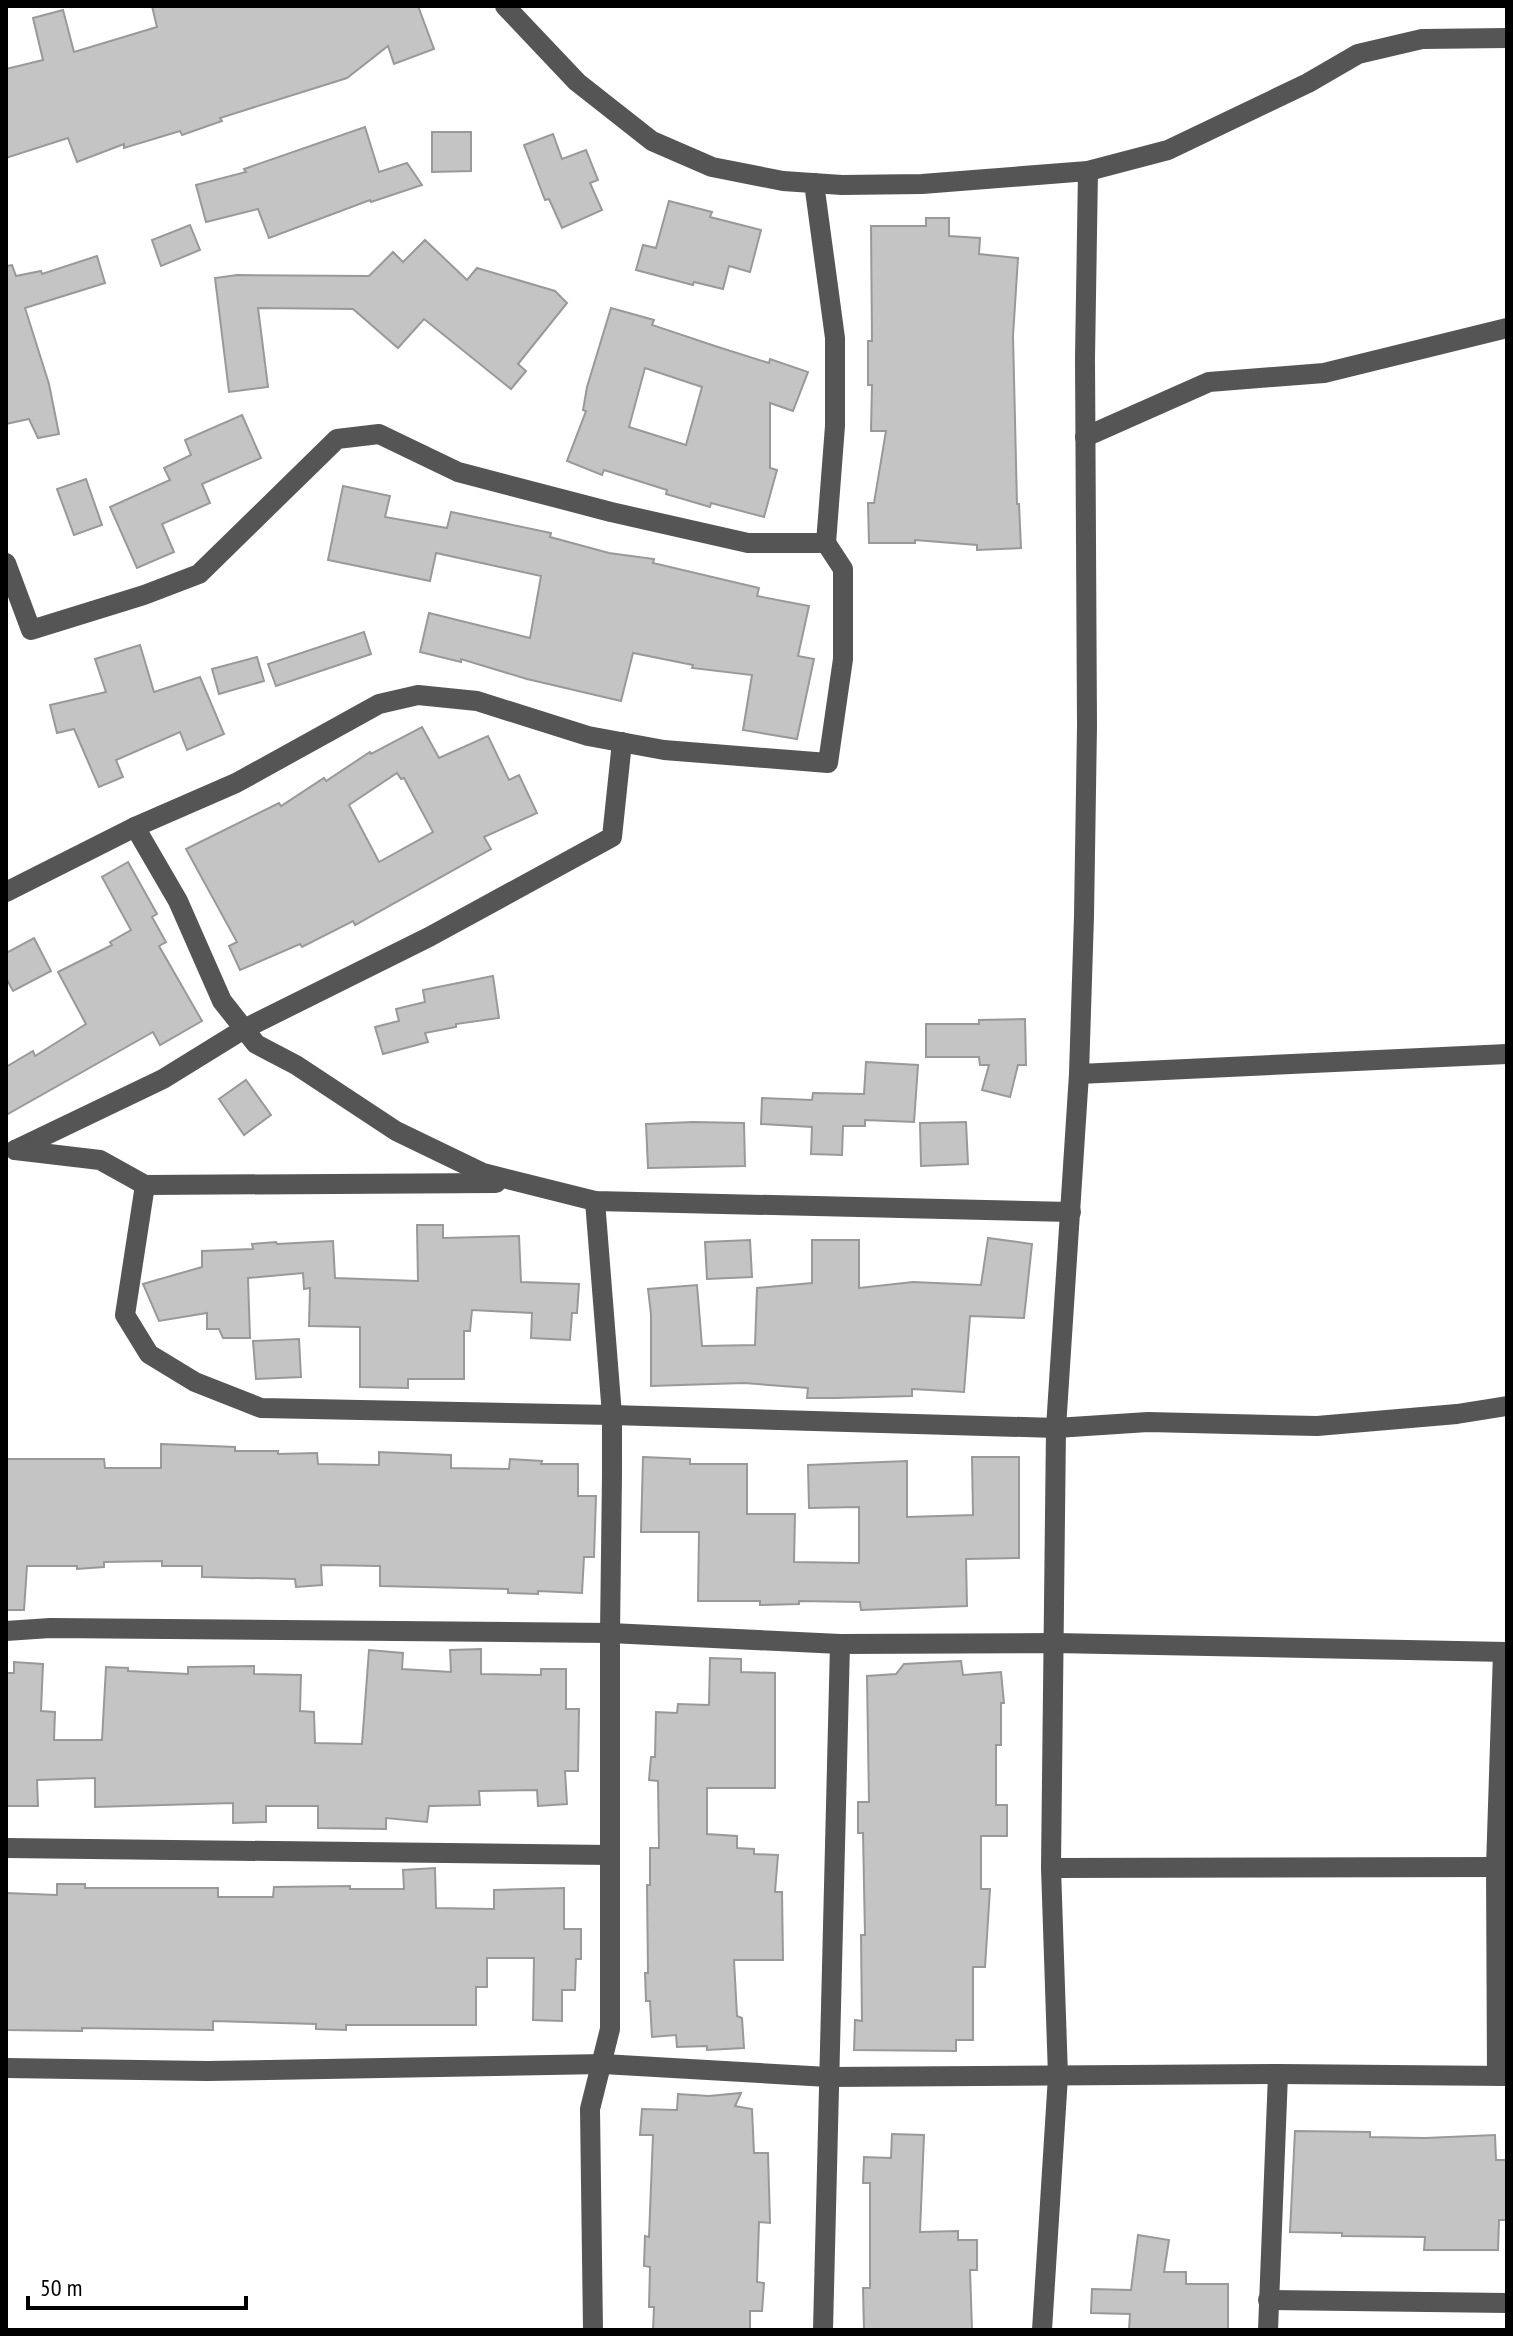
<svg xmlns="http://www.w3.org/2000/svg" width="1513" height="2336" font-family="'PT Sans Narrow',sans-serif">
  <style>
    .building { fill: #c4c4c4; stroke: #999; stroke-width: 2; fill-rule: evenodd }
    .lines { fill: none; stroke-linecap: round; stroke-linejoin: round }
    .minor { stroke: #555; stroke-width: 20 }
  </style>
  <rect width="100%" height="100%" fill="#fff"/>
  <g class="building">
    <polygon points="152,6 418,6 434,49 394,64 388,46 347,78 220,118 222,121 182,135 180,131 124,148 124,144 77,162 68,138 6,158 6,69 43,60 33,18 63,10 74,52 157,27"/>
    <polygon points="365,127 379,172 407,163 422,185 371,202 370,200 269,238 258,209 206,222 196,185 246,172 244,169"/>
    <polygon points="432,132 471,132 471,171 432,172"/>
    <polygon points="553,134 562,159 586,150 598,180 590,183 602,210 562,228 549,199 545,200 524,145"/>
    <polygon points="669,201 712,212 710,217 761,230 750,272 729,266 723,289 694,282 693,285 636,270 643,245 656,248"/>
    <polygon points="926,218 949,218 949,236 980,238 979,254 1018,258 1013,336 1017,504 1019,504 1021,548 977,550 977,545 915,540 915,543 869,543 868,503 874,503 886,431 871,431 872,385 868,385 868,341 872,341 871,226 926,226"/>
    <polygon points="190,225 200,250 161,266 152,240"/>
    <polygon points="425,240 467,280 477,268 555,291 567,303 518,364 526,371 511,389 424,319 398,348 353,309 258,308 268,387 229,392 215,278 237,275 369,276 393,252 403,262"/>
    <polygon points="97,256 105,283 25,308 49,384 59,434 38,438 29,419 6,424 6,266 12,265 16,276 41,271 42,274"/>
    <path d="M611,308L654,320L652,325L718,347L769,363L770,359L808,372L793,411L770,403V468L777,470L764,517L711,503L710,507L666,494L667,490L604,470L602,475L567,461L586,411L583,410L587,387ZM645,368L702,387L686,445L629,427Z"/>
    <polygon points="242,415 261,458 202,484 210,503 162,524 174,552 137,568 110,507 170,480 164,468 191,455 185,440"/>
    <polygon points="86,479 102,525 74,535 57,489"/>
    <polygon points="343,486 390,496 385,517 447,528 451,512 551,533 550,537 609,553 654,559 653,563 759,588 757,596 809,606 798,656 814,659 797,739 743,730 752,675 692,668 693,665 633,653 621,701 527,679 461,659 461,662 420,652 429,613 530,638 541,576 436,553 430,581 328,560"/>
    <polygon points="364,632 371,654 276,686 268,664"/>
    <polygon points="140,645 154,692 200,677 224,734 187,750 180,732 116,760 123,777 99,787 74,729 57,733 50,705 106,692 95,659"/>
    <polygon points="257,657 264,681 219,694 212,669"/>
    <path d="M422,727L439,758L488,736L509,780L519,775L537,813L484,837L491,849L355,925L353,921L302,947L300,944L240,970L229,946L237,942L186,849L279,803L281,806L324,778L326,781L370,752L371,754ZM397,773L401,779L404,778L433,832L379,862L349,805Z"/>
    <polygon points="128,862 157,914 152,917 166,942 159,946 202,1021 160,1045 153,1032 6,1115 6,1067 33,1051 35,1056 86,1024 58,972 112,945 110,942 131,930 102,877"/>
    <polygon points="34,938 51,971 13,991 6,978 6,953"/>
    <polygon points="493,976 499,1018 456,1024 456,1027 425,1033 428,1042 383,1054 375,1027 399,1021 396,1009 425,1002 423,990"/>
    <polygon points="1025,1019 1026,1065 1018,1065 1010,1097 982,1090 989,1065 980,1065 979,1057 926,1057 926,1024 979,1024 979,1020"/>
    <polygon points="866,1062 918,1065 914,1122 865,1120 865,1126 843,1126 842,1155 811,1154 812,1127 761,1124 762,1098 812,1100 813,1093 864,1094"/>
    <polygon points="246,1080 271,1115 244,1135 219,1099"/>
    <polygon points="693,1122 744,1123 745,1166 648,1168 646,1124"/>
    <polygon points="966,1122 968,1164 921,1166 920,1123"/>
    <polygon points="417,1225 443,1225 443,1238 519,1236 521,1282 579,1284 577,1313 572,1313 570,1340 531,1338 532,1313 472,1310 470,1331 464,1331 464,1379 408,1379 408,1388 360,1387 360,1327 309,1326 310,1288 304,1289 303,1273 248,1278 250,1338 223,1338 219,1329 207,1329 207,1313 159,1321 143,1284 202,1267 202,1251 253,1249 252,1244 276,1242 277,1244 333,1241 335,1278 418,1281"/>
    <polygon points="988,1238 1032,1244 1024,1318 970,1316 964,1392 912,1389 912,1396 836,1398 807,1398 808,1388 744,1383 651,1386 651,1314 648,1289 697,1285 702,1346 755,1345 757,1288 812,1283 812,1240 859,1240 859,1288 913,1282 981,1285"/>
    <polygon points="750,1240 752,1277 707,1279 705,1242"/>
    <polygon points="299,1339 301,1377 256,1379 253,1341"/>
    <polygon points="161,1444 235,1447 235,1451 278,1451 278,1454 317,1453 318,1464 379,1465 379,1452 451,1455 451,1468 509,1469 510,1459 542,1461 541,1464 578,1464 578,1496 596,1496 594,1557 584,1557 582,1593 538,1591 538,1594 508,1593 508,1589 380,1586 380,1566 321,1565 322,1585 296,1587 295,1579 202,1577 202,1566 162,1566 162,1561 104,1562 104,1567 77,1569 77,1566 27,1566 24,1610 6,1610 6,1459 104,1459 105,1468 161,1468"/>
    <polygon points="643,1457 690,1459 690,1464 747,1464 747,1514 795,1514 794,1562 859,1563 859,1507 809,1508 808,1465 907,1461 907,1517 973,1515 972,1457 1019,1457 1019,1558 966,1559 967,1606 861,1610 860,1602 799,1601 799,1604 760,1605 760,1601 698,1601 699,1532 641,1532"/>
    <polygon points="481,1649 481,1674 541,1675 541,1669 566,1669 566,1709 579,1709 578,1771 565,1771 567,1804 538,1806 537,1790 479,1791 480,1805 429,1806 427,1822 386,1818 386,1829 318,1828 318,1806 266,1806 266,1822 233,1823 233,1803 95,1807 95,1778 37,1780 38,1806 6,1806 6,1673 14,1673 14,1662 43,1664 41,1711 55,1712 54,1740 102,1740 106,1667 128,1668 128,1671 188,1674 188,1667 254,1666 254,1674 301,1675 300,1711 314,1712 315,1743 362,1744 369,1650 403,1653 402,1669 451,1672 450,1650"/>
    <polygon points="710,1658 741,1659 741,1672 775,1673 775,1788 707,1788 707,1834 737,1836 737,1848 754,1849 754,1854 778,1855 775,1892 782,1892 783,1960 734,1960 737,2016 742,2018 744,2048 707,2050 707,2046 677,2047 676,2035 652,2037 650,2001 646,2001 645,1973 648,1973 647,1885 650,1885 650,1848 659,1848 658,1781 649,1780 651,1757 655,1757 656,1712 677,1713 678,1704 709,1705"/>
    <polygon points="961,1661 963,1675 1001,1672 1004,1703 1001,1703 1001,1745 996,1745 996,1805 1007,1805 1007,1836 981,1836 981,1889 990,1889 985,1967 973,1967 973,2040 956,2040 956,2051 854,2050 855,2020 862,2021 861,1935 865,1935 863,1833 858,1833 858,1802 869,1802 867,1676 896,1674 904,1664"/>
    <polygon points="435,1868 436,1908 494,1909 494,1890 564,1888 564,1929 581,1929 581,1959 576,1959 575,1990 562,1990 562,2021 533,2020 534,1958 487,1958 487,1987 476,1987 476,2025 346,2025 346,2030 316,2029 316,2024 213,2021 213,2030 82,2028 82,2031 6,2030 6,1893 57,1895 57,1884 85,1884 85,1888 218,1888 218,1897 273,1897 274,1887 350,1886 350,1889 404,1889 403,1870"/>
    <polygon points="741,2093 735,2106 752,2109 754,2153 768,2153 770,2223 759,2222 757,2282 764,2283 762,2311 750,2311 750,2330 653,2330 654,2307 649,2307 650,2267 644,2266 645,2236 649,2237 653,2135 640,2135 642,2109 677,2110 678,2094 709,2096"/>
    <polygon points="1295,2131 1370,2132 1370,2137 1425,2138 1495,2135 1496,2160 1507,2160 1507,2220 1499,2220 1498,2250 1424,2250 1425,2237 1342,2236 1342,2233 1290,2232"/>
    <polygon points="892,2134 924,2135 920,2232 958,2231 958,2240 977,2240 977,2270 970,2270 972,2330 864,2330 863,2288 870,2288 870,2183 863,2183 864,2157 891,2158"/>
    <polygon points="1138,2235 1169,2240 1164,2272 1186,2272 1186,2284 1228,2284 1228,2330 1129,2330 1130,2314 1091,2313 1092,2289 1131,2290"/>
  </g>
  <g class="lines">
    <g class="minor">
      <polyline points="505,6 577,82 652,141 712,167 783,181 842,185 922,184 1088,171 1168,150 1308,83 1358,54 1422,39 1507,38"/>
      <polyline points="814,183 835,338 835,426 826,543"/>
      <polyline points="1085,437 1209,382 1324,373 1507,328"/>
      <polyline points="6,563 31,630 144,595 199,574 337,439 379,434 458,472 611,512 748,543 826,543 843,569 843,659 828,763 664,750 588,736 477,701 418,695 379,704 236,783 135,827 6,892"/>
      <polyline points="135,827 178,901 222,1001 256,1044 296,1065 396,1131 483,1173 595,1201 1071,1212"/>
      <polyline points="1079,1074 1507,1054"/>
      <polyline points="15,1150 163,1079 244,1029 429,937 612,837 622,742"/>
      <polyline points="15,1150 100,1160 145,1185 496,1183"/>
      <polyline points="145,1185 125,1315 149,1354 195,1382 261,1408 612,1415 1056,1428 1148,1422 1317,1426 1457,1414 1507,1406"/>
      <polyline points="6,1631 50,1628 610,1633 840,1644 1054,1643 1507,1652"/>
      <polyline points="6,1848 610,1855"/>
      <polyline points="1051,1868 1507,1867"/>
      <polyline points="6,2068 207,2071 603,2064 828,2077 1278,2074 1507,2076"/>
      <polyline points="1497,2076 1496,1867 1503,1652"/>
      <polyline points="1268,2300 1507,2303"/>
      <polyline points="593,2330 590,2109 610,2029 610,1633 612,1474 612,1415 595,1201"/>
      <polyline points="823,2330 840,1644"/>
      <polyline points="1042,2330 1058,2076 1051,1868 1056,1428 1079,1074 1084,916 1087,726 1085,358 1088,171"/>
      <polyline points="1268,2330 1278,2074"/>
    </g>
  </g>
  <rect width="1513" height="2336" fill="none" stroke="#000000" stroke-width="16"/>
  <path d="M28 2296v12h218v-12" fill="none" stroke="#000000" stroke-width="4"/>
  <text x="40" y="2296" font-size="24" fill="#000000" stroke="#ffffff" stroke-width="6" paint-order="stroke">50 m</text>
</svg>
